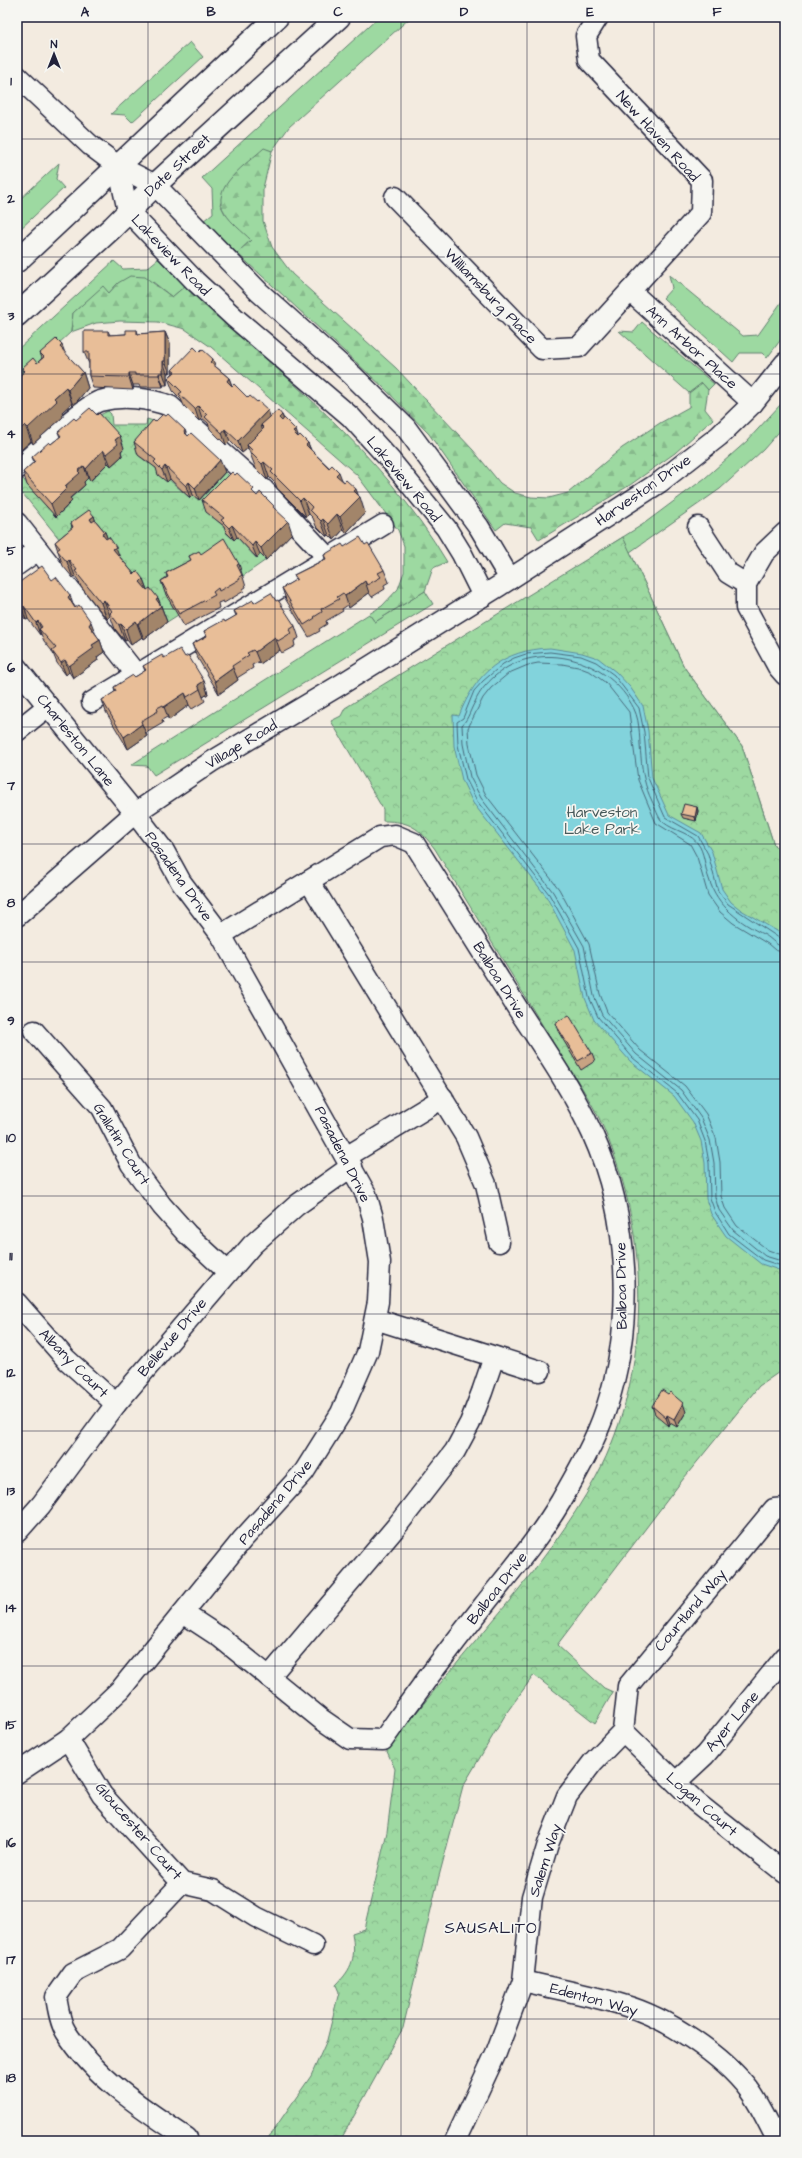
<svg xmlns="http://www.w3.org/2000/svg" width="802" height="2158" font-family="'Architects Daughter',sans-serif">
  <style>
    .green { fill: #9dd9a1; stroke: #607e6e }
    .forest { fill: url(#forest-firs); stroke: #607e6e }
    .park { fill: url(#park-crowns); stroke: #607e6e }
    .water { fill: #82d3dc; stroke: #5c8c9c }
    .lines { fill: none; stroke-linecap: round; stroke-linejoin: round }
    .shore { stroke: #48697b; stroke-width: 1 }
    .minor-casing { stroke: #22223b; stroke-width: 23 }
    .major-casing { stroke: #22223b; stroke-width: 25 }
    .minor { stroke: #f6f6f2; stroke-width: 20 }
    .major { stroke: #f6f6f2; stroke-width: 22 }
    .wall { fill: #c8a383; stroke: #22223b }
    .shaded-wall { fill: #a2856a; stroke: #22223b }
    .building { fill: #e8be98; stroke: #22223b }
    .grid { fill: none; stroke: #22223b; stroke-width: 1; stroke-opacity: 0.55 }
    .labels { text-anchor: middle; stroke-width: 3.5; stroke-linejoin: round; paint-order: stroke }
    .street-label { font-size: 15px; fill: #22223b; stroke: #f6f6f2 }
    .park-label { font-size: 15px; fill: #47595a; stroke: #f6f6f2 }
    .neighbourhood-label { font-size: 16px; letter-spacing: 1px; fill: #22223b; stroke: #f6f6f2 }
    .neatline { fill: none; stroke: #22223b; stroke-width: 1.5 }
    .grid-label { font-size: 13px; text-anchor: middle; font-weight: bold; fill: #22223b }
  </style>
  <defs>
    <pattern id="forest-firs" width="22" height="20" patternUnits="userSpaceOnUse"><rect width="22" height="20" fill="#9dd9a1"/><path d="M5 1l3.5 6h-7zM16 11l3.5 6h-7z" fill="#87ba8c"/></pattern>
    <pattern id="park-crowns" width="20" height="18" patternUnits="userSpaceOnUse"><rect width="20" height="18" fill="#9dd9a1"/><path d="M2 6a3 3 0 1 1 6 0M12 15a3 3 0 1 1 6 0" fill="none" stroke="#87ba8c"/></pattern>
  </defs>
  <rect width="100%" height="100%" fill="#f3ebe0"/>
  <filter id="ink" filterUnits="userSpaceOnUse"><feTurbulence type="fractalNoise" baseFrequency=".025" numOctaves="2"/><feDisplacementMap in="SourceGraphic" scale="8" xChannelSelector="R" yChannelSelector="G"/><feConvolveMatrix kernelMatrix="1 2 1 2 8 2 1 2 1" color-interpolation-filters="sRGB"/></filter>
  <g filter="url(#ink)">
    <g class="green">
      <polygon points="379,17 411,17 289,127 272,151 264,149 220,204 225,214 251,240 237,253 203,221 213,213 212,189 202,178"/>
      <polygon points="190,42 203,57 132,122 125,115 111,114"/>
      <polygon points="59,163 56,179 64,188 17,232 17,202"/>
      <polygon points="158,259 185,286 172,297 153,282 118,283 109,293 103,287 73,313 71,332 17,382 17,350 114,261 123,269 147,268"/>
      <polygon points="669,275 743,336 758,335 785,297 785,334 767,358 762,353 740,353 733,362 663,298 672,288"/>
      <polygon points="642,322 714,384 708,390 702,383 689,393 619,331 634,332"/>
      <polygon points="785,389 785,425 763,450 720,489 630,552 684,667 742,746 774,845 785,855 785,910 591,557 642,525 705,478 747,441 781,404"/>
      <polygon points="425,591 433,604 154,775 147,766 131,765 369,614 375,622"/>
    </g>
    <g class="forest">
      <path d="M264,148L272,151L263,188V221L272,247L292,274L396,368L473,450L500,483L515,493L531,497L549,498L568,493L622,448L660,423L689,407V393L702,383L708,390L705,409L713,419L675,453L630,485L539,540L531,527L505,523L496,530L429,434L383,387L237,253L251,240C242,231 231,223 225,213C208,188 248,163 264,148Z"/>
      <path d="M130,276L145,277L172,297L185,286C278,371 382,452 447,562L433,568L425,591L375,622L369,614L382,606L398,589L404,572V546L398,530L357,475L211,347L185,329L158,322L120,321L96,323L71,332L73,313L103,286L109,293L118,283Z"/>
    </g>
    <g class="park">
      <polygon points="108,411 111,414 112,425 146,425 147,419 160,423 138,455 149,464 150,463 190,498 193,495 200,500 225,472 237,484 207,512 228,530 226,533 234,540 237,537 256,558 260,554 266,560 243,576 229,550 178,615 167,622 161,615 69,551 23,494 17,497 17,485 23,479 56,517 66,508 70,499 85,485 83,483 88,478 91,481 108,463 111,466 124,448 94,418"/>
      <path d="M623,537L684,667L742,746L774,845L785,855V1368L759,1386L684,1478L557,1645L604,1688L613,1692L595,1723L534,1675L507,1712L463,1786L438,1880L403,2028L340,2141H266L311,2076L327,2040L339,1992L336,1985C353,1968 356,1957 352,1933L364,1929L387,1832L395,1769L385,1747L399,1735C464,1649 544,1572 596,1477C654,1369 651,1228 599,1118C584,1088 563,1060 546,1031C509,970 472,910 435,849C419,828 410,821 383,821V809L331,721L341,716L345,708Z"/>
    </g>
    <path class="water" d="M550,648L582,653L598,658L616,672L630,687L643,706L648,731L652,778L669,815L701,833L712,852L722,889L731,902L741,910L777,931L785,940V1272L761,1264L726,1236L711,1214L706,1199L705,1163L701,1141L693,1122L674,1096L630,1061L594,1020L585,998L575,950L546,896L473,803L462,780L454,746L453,715L459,716C476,672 503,650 550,648Z"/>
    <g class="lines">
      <g class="shore">
        <polyline points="785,942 728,904 718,891 708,854 698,836 665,817 648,778 644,732 639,708 614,675 596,662 581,656 550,652 526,654 514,658 503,664 483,681 474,691 463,718 457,722 458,745 466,779 477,801 549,894 579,948 589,997 598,1017 633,1058 677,1093 697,1120 705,1141 709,1163 710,1198 715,1212 729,1234 763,1260 785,1267"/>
        <path d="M785,947C777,947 772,939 765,935C740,923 717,906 709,879C705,869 705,857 700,847C692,832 675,832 663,822C658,818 655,807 652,801C645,787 642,772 641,757C639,742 641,723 634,709C610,659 539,638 495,676C487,683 479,692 475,702C470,710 469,718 462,725L463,744L470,777L481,798L553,892L584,946L594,996L602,1015L636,1054L681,1090L701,1118L710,1140L714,1163L715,1197L719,1210L733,1230L765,1256L785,1262"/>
        <polyline points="785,953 775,950 768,944 733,923 720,912 708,895 697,857 690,844 656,823 638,780 629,712 606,683 591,672 578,667 562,664 538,663 528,665 509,673 491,688 483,698 468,728 469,744 476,775 486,795 559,889 589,944 600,994 607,1012 640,1050 685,1086 706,1114 716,1138 720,1162 721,1196 725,1208 737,1226 768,1250 785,1256"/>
      </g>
      <g class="minor-casing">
        <g id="minor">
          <polyline points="17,76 90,145 118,166 155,185 259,292 352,375 406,428 479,527 510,579"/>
          <polyline points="118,166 128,211 195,281 235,318 351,417 391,461 446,528 462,554 483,596"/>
          <polyline points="395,197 542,349 579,347 701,213 702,180 589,60 586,36 598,17"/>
          <polyline points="630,291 753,403"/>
          <path d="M17,469C33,455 83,406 100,401C122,395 149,398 170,406L264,490L328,558"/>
          <polyline points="17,523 136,674"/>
          <polyline points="698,527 728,573 746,584"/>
          <polyline points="785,533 764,553 746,584 746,608 778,667 785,675"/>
          <polyline points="17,565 38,550"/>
          <polyline points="17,668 135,813 164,851 181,882 221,935 366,1194 373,1218 380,1262 378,1302 368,1351 341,1413 304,1472 242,1540 121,1689 68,1739 17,1773"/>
          <polyline points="92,702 383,525"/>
          <polyline points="17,731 48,706"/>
          <polyline points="309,881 466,1137 486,1184 499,1242"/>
          <polyline points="17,916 135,813 211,762 340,685 499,586 660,482 719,436 753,403 785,363"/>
          <polyline points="34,1031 102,1108 131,1164 162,1206 187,1234 228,1272"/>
          <polyline points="346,1157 443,1098"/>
          <polyline points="17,1303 66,1359 116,1404"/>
          <polyline points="375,1319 540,1371"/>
          <polyline points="17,1532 41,1505 116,1404 252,1245 297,1205 352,1166"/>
          <path d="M183,1613L221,1638L321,1719L350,1739L383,1740C415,1694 449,1649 484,1605C511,1571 539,1538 561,1501C577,1473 596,1440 606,1409C635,1321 630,1217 592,1133C572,1089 544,1049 518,1009C484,954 449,899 414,843L395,835L380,837L221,935"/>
          <polyline points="269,1677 396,1527 455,1451 470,1423 482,1392 494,1357"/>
          <polyline points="623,1731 628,1686 774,1509 785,1508"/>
          <polyline points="623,1731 696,1802 785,1873"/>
          <polyline points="68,1739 102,1795 182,1883 213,1890 256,1917 313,1945"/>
          <polyline points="676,1782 705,1755 785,1657"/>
          <path d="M182,1883L120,1949L73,1973L56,1997C58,2008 60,2023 66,2032C95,2078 143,2109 187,2138"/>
          <path d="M523,1981C556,1989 590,1995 623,2005C666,2017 723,2055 750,2091C761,2106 769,2125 778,2141"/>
          <polyline points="455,2141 496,2053 523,1981 532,1897 548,1844 567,1796 593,1762 623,1731"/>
        </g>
      </g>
      <g class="major-casing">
        <g id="major">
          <polyline points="17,261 277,17"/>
          <polyline points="17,315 113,227 155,185 339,17"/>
        </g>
      </g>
      <use href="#minor" class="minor"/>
      <use href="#major" class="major"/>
    </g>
    <g class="wall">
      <polygon points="137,330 138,334 165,332 170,344 170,373 167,373 167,385 163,385 163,387 140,387 139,385 133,385 133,390 93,388 89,376 89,364 84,352 108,331 110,335 126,334"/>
      <polygon points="64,352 83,372 88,388 73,406 72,403 62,412 63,417 33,444 31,441 21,450 22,453 17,456 23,373 22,368 37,363 42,358 40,353"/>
      <polygon points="216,367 229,378 232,386 248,398 270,417 282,415 284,419 298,436 308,443 311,450 358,495 365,513 346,533 343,530 334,540 329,535 327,537 316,526 313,518 309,514 306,517 277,488 275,483 269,477 267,480 256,469 248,448 242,453 230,441 226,445 210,429 208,423 202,418 199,421 184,406 181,399 173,391 168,378 173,373 172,370"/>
      <polygon points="166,416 185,430 187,435 225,472 199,500 193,495 190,498 170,479 167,482 158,475 156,468 138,455 134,442 155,422"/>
      <polygon points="76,420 124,448 121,451 122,456 111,466 108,463 90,481 88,478 84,482 85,485 70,498 72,501 56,517 27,485 23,472 34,462 32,457 51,444 60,437 58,432"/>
      <polygon points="224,480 256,495 275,510 292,533 266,560 260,554 257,558 237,537 234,540 226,532 224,526 206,512 202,500"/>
      <polygon points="94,516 95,520 105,532 107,538 119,556 134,574 143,579 147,590 158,598 167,622 144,639 142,637 131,645 127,640 125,641 115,629 111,618 110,616 107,619 81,587 78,580 75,576 73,578 63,566 55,542 72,528 71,523"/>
      <polygon points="365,545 384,570 389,582 384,585 385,589 372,597 369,593 349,608 348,605 342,609 343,611 326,621 327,624 319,629 320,631 309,637 286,600 282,588 296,580 294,575 325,559 324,555 344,547"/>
      <polygon points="201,554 239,564 246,587 243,589 244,591 224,603 223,601 218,603 219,608 184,626 165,593 161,581 167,577 166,573 191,560 189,556"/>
      <polygon points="52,580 73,604 100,640 104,652 97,657 98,660 73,678 69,672 66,675 57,663 52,651 44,641 41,634 40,635 28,619 26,620 17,610 17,584"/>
      <polygon points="276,601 295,626 299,638 294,641 295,646 282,653 280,650 260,664 258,662 252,665 253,668 237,678 238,680 219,694 197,657 192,644 206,636 204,631 225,622 236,616 234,611 254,603"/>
      <polygon points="185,657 204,681 208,694 203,697 205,701 192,709 189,705 169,720 167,717 162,720 163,723 146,733 147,736 128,749 106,712 102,700 115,692 114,687 135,677 145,671 143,666 164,658"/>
      <polygon points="697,807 698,811 696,821 683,818 681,814"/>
      <polygon points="555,1023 592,1053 595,1061 581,1070 558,1031"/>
      <polygon points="652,1406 686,1412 677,1427 670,1423 669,1426 655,1414"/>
    </g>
    <g class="shaded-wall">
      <polygon points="165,332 170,344 170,373 165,361"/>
      <polygon points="62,345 68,361 60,347"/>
      <polygon points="213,359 217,372 210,362"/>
      <polygon points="163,361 167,373 167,385 163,373"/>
      <polygon points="83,372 88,388 73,406 68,390"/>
      <polygon points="129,373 133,385 133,390 129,377"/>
      <polygon points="159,373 163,385 163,387 159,375"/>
      <polygon points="229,378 234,391 227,381"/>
      <polygon points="66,387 72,403 62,412 63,417 33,444 28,428 54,398"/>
      <polygon points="198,406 202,418 199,421 195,409"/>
      <polygon points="268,410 272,422 264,428 261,425 263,432 247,445 248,448 242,453 238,441"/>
      <polygon points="282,415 288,431 279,418"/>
      <polygon points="25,425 31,441 21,450 22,453 17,456 17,433"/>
      <polygon points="225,429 230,441 226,445 222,433"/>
      <polygon points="296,430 301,446 293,432"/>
      <polygon points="120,436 124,448 121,451 122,456 111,466 106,454 115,440"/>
      <polygon points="308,443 314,459 306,445"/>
      <polygon points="103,450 108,463 90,481 86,469"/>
      <polygon points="220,460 225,472 199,500 195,488"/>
      <polygon points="264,462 269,477 267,480 262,464"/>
      <polygon points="84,466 88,478 84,482 85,485 70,498 72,501 56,517 51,504 78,471"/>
      <polygon points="165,466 170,479 167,482 162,470"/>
      <polygon points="339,472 345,488 336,475"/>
      <polygon points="189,482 193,495 190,498 186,486"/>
      <polygon points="356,489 359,497 360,497 365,513 346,533 340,517 354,491"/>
      <polygon points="303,498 309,514 306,517 300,501"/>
      <polygon points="337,514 343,530 334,540 328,524"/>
      <polygon points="94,516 99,532 90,519"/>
      <polygon points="323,519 329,535 327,537 321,521"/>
      <polygon points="288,521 292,533 266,560 261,548"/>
      <polygon points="232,525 237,537 234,540 229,528"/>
      <polygon points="105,532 111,548 102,534"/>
      <polygon points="255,542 260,554 257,558 252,546"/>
      <polygon points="116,547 122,563 113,549"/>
      <polygon points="69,560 75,576 73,578 67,562"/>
      <polygon points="143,579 149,595 140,582"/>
      <polygon points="365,581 369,593 349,608 345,596"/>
      <polygon points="70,595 74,608 68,597"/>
      <polygon points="158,598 167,622 144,639 138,624 156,599"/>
      <polygon points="104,600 110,616 107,619 101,603"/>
      <polygon points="24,606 28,619 26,620 22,608"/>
      <polygon points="38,621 42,632 39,629 41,634 40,635 36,623"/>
      <polygon points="136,621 142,637 131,645 126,629"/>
      <polygon points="91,622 96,635 89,625"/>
      <polygon points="121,624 127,640 125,641 119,625"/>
      <polygon points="275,637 280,650 260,664 255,652"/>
      <polygon points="100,640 104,652 97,657 98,660 73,678 69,666 92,645"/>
      <polygon points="65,660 69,672 66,675 61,663"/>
      <polygon points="233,668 238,680 219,694 215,681"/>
      <polygon points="204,681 208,694 203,697 200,689 198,685"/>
      <polygon points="185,693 189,705 169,720 164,707"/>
      <polygon points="142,724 147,736 128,749 124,737"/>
      <polygon points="697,807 698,811 696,821 695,817"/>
      <polygon points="683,1403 686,1412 677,1427 674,1419"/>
      <polygon points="667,1415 670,1423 669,1426 666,1418"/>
    </g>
    <g class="building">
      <polygon points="126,330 137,330 137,334 165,332 165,361 163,361 163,373 159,373 159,375 135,375 135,373 129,373 129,377 89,376 89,352 84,352 84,331 108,331 108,335 126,334"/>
      <polygon points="56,339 62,345 60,347 83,372 68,390 66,387 54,398 57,401 28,428 25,425 17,433 17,378 25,371 22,368 33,358 37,363 44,357 40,353"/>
      <polygon points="194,347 199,352 202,349 213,359 210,362 229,378 227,381 232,386 234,384 248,398 250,396 257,402 258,401 268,410 238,441 225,429 222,433 205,417 207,415 198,406 195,409 179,394 182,392 168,378 175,372 172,370"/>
      <polygon points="90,408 97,415 99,413 120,436 115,440 118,444 106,454 103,450 86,469 84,466 78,471 80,473 65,486 67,488 51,504 23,472 35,461 32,457 49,442 51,444 61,436 58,432 74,418 76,420"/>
      <polygon points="278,410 282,415 279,418 282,421 284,418 296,430 293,432 298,437 300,435 308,443 306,445 329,468 332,465 339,472 336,475 344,482 346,480 356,489 354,491 360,497 340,517 337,514 328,524 323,519 321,521 310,510 312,507 303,498 300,501 271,472 273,470 264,462 262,464 251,453 253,451 247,445 264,428 261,425"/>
      <polygon points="163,414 166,416 168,414 185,430 184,432 188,436 191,433 220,460 195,488 189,482 186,486 165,466 162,470 154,462 156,460 134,442 153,420 155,422"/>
      <polygon points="232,472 235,475 237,473 254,489 252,491 257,496 260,492 274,506 273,507 288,521 261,548 255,542 252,546 232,525 229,528 221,520 224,518 202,500 223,479 224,480"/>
      <polygon points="89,510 94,516 90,519 92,522 95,520 105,532 102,534 106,539 109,537 116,547 113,549 134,574 137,571 143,579 140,582 147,590 150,588 158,598 156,599 161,606 138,624 136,621 126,629 121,624 119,625 110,613 112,611 104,600 101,603 75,571 77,570 69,560 67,562 57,550 60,548 55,542 73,527 71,523"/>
      <polygon points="360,537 365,545 368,543 384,570 378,573 381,577 367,585 365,581 345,596 343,593 337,597 339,599 321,609 322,612 314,617 315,618 304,625 282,588 297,579 294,575 326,559 324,555 342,544 344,547"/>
      <polygon points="224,538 239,564 237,565 242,575 239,577 240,579 219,591 218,588 213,592 215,595 179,614 161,581 168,577 166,573 191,560 189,556 199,551 201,554"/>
      <polygon points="42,566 52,580 56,577 70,595 68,597 75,608 79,605 91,622 89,625 100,640 92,645 94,648 69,666 65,660 61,663 52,651 56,648 39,629 42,627 38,621 36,623 24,606 22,608 17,603 17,584"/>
      <polygon points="271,593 276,601 278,600 295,626 289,630 291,633 278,641 275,637 255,652 253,650 247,653 249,655 232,666 233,668 215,681 192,644 207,636 204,631 224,620 225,622 237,615 234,611 253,600 254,603"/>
      <polygon points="180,649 185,657 188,655 204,681 198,685 200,689 187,697 185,693 164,707 163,705 157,708 158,711 141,721 142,724 124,737 102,700 116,691 114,687 133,675 135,677 146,670 143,666 162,655 164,658"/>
      <polygon points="684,804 697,807 695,817 681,814"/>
      <polygon points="569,1015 592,1053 578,1061 555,1023"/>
      <polygon points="662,1390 668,1394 670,1392 683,1403 674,1419 667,1415 666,1418 652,1406"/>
    </g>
  </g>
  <path class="grid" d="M148,17V2141M275,17V2141M401,17V2141M527,17V2141M654,17V2141M17,139H785M17,257H785M17,374H785M17,492H785M17,609H785M17,727H785M17,844H785M17,962H785M17,1079H785M17,1196H785M17,1314H785M17,1431H785M17,1549H785M17,1666H785M17,1784H785M17,1901H785M17,2019H785"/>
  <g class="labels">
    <g class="street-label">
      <text transform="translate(658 136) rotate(48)" y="5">New Haven Road</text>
      <text transform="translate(177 165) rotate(-43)" y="5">Date Street</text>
      <text transform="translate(171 255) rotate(46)" y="5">Lakeview Road</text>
      <text transform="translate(491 296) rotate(46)" y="5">Williamsburg Place</text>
      <text transform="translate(692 347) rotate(42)" y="5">Ann Arbor Place</text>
      <text transform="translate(404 479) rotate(50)" y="5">Lakeview Road</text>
      <text transform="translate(643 490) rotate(-35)" y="5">Harveston Drive</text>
      <text transform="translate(76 740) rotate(51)" y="5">Charleston Lane</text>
      <text transform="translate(241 744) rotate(-31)" y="5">Village Road</text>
      <text transform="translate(179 876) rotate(55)" y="5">Pasadena Drive</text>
      <text transform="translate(500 980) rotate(58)" y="5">Balboa Drive</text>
      <text transform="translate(122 1144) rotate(58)" y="5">Gallatin Court</text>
      <text transform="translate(343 1154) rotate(63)" y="5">Pasadena Drive</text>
      <text transform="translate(621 1286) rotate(-91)" y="5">Balboa Drive</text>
      <text transform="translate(172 1337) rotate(-50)" y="5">Bellevue Drive</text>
      <text transform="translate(74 1363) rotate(45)" y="5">Albany Court</text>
      <text transform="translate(275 1502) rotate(-50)" y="5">Pasadena Drive</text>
      <text transform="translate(497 1588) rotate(-52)" y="5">Balboa Drive</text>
      <text transform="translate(690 1610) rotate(-50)" y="5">Courtland Way</text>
      <text transform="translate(732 1721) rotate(-50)" y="5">Ayer Lane</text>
      <text transform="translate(702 1804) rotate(41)" y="5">Logan Court</text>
      <text transform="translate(139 1831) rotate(49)" y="5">Gloucester Court</text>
      <text transform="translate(545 1860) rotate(-72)" y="5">Salem Way</text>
      <text transform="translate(594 1999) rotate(15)" y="5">Edenton Way</text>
    </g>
    <g class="park-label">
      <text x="602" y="817">Harveston<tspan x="602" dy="17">Lake Park</tspan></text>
    </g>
    <g class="neighbourhood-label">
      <text x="491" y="1933">SAUSALITO</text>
    </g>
  </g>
  <rect width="802" height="2158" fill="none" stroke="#f6f6f2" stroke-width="44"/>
  <g transform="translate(54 54)" stroke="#f6f6f2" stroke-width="3" paint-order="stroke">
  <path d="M0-3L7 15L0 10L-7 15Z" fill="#22223b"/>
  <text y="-6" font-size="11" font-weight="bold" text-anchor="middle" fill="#22223b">N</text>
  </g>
  <rect x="22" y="22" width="758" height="2114" class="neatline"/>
  <g class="grid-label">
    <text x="85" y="16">A</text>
    <text x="211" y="16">B</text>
    <text x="338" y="16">C</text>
    <text x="464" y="16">D</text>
    <text x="590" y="16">E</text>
    <text x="717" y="16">F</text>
    <text x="11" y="85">1</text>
    <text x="11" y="203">2</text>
    <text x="11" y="320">3</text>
    <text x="11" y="438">4</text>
    <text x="11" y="555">5</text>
    <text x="11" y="672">6</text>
    <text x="11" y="790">7</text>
    <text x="11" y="907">8</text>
    <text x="11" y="1025">9</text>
    <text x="11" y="1142">10</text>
    <text x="11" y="1260">11</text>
    <text x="11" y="1377">12</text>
    <text x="11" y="1495">13</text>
    <text x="11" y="1612">14</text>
    <text x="11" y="1729">15</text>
    <text x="11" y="1847">16</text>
    <text x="11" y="1964">17</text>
    <text x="11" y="2082">18</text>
  </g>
</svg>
